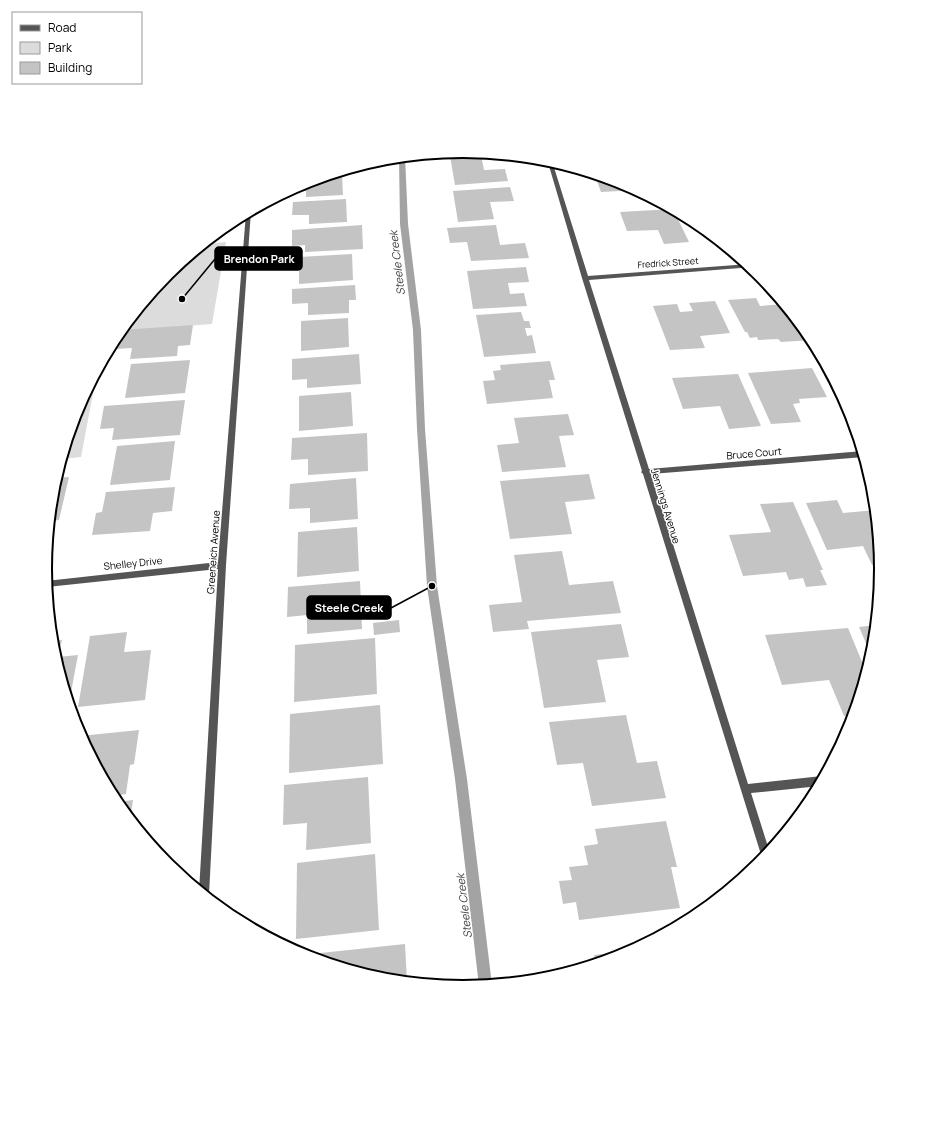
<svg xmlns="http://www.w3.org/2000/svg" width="927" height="1138" font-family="Manrope,sans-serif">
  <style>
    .green { fill: #dcdcdc }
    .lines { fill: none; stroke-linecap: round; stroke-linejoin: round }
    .stream { fill: #a3a3a3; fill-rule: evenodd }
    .building { fill: #c4c4c4 }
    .minor { fill: #555; fill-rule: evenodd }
    .labels { text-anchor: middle; stroke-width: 3; stroke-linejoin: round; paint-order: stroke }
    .far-street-label { font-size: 9px; fill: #000; stroke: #fff }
    .street-label { font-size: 10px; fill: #000; stroke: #fff }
    .water-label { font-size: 11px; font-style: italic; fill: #444; stroke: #fff }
    .rim { fill: none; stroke: #000; stroke-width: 2 }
    .leader { fill: none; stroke: #000; stroke-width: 1.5 }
    .callout-dot { fill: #000; stroke: #fff; stroke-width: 1.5 }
    .callout { fill: #000; stroke: #000; stroke-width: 1.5 }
    .callout-label { font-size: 11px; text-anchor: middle; font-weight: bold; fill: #fff }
  </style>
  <rect width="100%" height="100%" fill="#fff"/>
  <g class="green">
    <polygon points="226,242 212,324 120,331 168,273 204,244"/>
    <polygon points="97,372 81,457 62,459 77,409"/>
  </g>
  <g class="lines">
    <polygon class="stream" points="405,156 408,224 421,330 425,429 437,586 467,779 492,985 479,986 455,779 427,586 417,429 413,330 400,224 399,157"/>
  </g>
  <g class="building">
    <polygon points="481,155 484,170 505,169 508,181 455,185 450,156"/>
    <polygon points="594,173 624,182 637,190 601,192"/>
    <polygon points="342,174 343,195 306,197 306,191 294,192 294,187 304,182 327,175"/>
    <polygon points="510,187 514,201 490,202 494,219 458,222 453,191"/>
    <polygon points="346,199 347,222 309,224 309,215 292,215 293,202"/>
    <polygon points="673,209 689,242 664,244 658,230 627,231 620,212"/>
    <polygon points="691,219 696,221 703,227 696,227"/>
    <polygon points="362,225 363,249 305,252 305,245 292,246 292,230"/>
    <polygon points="496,225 500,245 525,243 529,258 471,261 467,242 450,243 447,228"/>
    <polygon points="352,254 353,280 299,284 299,257"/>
    <polygon points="526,267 529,282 508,283 510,294 524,293 527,306 473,309 467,271"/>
    <polygon points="355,285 356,300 349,300 349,313 308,315 308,303 292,304 292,289"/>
    <polygon points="756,298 760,306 785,304 813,340 781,342 778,339 758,340 757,337 750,338 747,332 745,332 728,300"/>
    <polygon points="715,301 730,333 700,336 705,348 670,350 653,306 677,304 680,312 693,311 689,303"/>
    <polygon points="521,312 524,321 529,321 531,328 525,328 527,336 532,335 536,353 484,357 476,315"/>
    <polygon points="348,318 349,347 301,351 301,321"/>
    <polygon points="193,325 190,345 178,346 177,356 130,359 132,348 115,349 121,330"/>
    <polygon points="359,354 361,384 307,388 307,379 292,380 292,359"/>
    <polygon points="190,360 185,393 125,398 131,364"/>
    <polygon points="550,361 555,380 549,380 553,398 487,404 483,381 495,380 493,371 501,370 500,365"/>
    <polygon points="820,367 828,367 850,409 853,418 846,418"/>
    <polygon points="812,368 827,397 799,399 800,403 793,404 801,422 771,424 748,373"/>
    <polygon points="738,374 761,426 729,429 720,406 683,409 672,378"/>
    <polygon points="351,392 353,426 299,431 299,396"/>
    <polygon points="185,400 180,435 112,440 114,428 100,429 104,406"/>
    <polygon points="568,414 574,435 559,436 566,467 502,472 497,445 519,443 514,418"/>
    <polygon points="367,433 368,471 308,475 308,459 291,460 292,438"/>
    <polygon points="175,441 170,480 110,485 117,446"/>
    <polygon points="589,474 595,499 565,502 572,534 510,539 500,481"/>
    <polygon points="69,477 59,520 50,521 53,487 56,478"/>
    <polygon points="356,478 358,519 310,523 310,508 289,509 290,484"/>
    <polygon points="175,487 172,511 153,513 150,531 92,535 96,513 102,512 106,492"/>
    <polygon points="837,500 843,513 876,510 882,564 872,565 863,546 827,550 806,503"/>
    <polygon points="793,502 823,570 820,570 827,585 806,587 803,578 789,580 786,572 743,576 729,535 771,532 760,504"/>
    <polygon points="357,527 359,571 297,577 298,532"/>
    <polygon points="562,551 569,585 613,581 621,613 527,621 529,629 493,632 489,605 522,602 514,555"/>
    <polygon points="360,581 362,629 307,634 307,615 287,617 288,587"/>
    <polygon points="399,620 400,632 374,635 373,623"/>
    <polygon points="621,624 629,657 597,660 606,702 544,708 531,632"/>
    <polygon points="876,625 874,651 872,657 859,627"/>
    <polygon points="848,628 867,674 854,715 844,716 829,680 782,685 765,635"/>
    <polygon points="127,632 124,652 151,650 145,700 78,707 90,636"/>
    <polygon points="375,638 377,694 294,702 295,645"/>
    <polygon points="62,640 58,657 78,655 69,703 53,650 52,641"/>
    <polygon points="380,705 383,764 289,773 290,714"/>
    <polygon points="626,715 637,763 657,761 666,798 592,806 583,763 557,765 549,722"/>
    <polygon points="139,730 134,764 130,765 126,794 112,796 80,736"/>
    <polygon points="368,777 371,843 306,850 307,823 283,825 284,785"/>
    <polygon points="133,800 130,820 116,802"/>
    <polygon points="666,821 677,867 671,867 680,908 579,920 576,902 563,904 559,881 572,880 569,867 588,865 584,846 598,844 595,829"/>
    <polygon points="375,854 379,930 296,939 297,863"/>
    <polygon points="405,944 407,982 382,979 302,955"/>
    <polygon points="633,951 623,956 596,964 594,955"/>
  </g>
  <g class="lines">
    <g class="minor">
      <polygon points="547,159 552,161 588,276 749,264 753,267 589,280 649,469 863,451 864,457 651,474 748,784 822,776 824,777 820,786 751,793 770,853 763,861 643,474 641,472 642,471 582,278"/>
      <polygon points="251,211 226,565 209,895 208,898 199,891 218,569 47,587 46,581 218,562 246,213"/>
    </g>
  </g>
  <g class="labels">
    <g class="far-street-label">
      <text transform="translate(668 263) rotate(-4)" y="3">Fredrick Street</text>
    </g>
    <g class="street-label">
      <text transform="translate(754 453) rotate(-5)" y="4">Bruce Court</text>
      <text transform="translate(666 506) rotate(73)" y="4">Jennings Avenue</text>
      <text transform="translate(213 552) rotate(-86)" y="4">Greeneich Avenue</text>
      <text transform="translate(133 563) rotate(-6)" y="4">Shelley Drive</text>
    </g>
    <g class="water-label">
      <text transform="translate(397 263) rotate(-97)" y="4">Steele Creek</text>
      <text transform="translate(464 906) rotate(-97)" y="4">Steele Creek</text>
    </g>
  </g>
  <path d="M0 0H927V1138H0ZM52 569a411 411 0 1 1 822 0a411 411 0 1 1-822 0Z" fill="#fff" fill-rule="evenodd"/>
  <path class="rim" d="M52 569a411 411 0 1 1 822 0a411 411 0 1 1-822 0Z"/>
  <path class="leader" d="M182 299L215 259M432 586L391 608"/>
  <g class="callout-dot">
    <circle cx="182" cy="299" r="4"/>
    <circle cx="432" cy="586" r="4"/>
  </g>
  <g class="callout">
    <rect x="215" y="247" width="87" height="23" rx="4"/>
    <rect x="307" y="596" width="84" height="23" rx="4"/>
  </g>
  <g class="callout-label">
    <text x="259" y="263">Brendon Park</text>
    <text x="349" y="612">Steele Creek</text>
  </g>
  <rect x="12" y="12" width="130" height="72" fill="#ffffff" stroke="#999999"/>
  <rect x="20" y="25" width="20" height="6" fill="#555555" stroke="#999999"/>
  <text x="48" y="32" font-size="12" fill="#000000">Road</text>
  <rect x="20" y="42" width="20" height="12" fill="#dcdcdc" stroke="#999999"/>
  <text x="48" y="52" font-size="12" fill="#000000">Park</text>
  <rect x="20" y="62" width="20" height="12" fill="#c4c4c4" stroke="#999999"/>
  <text x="48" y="72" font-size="12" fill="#000000">Building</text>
</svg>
